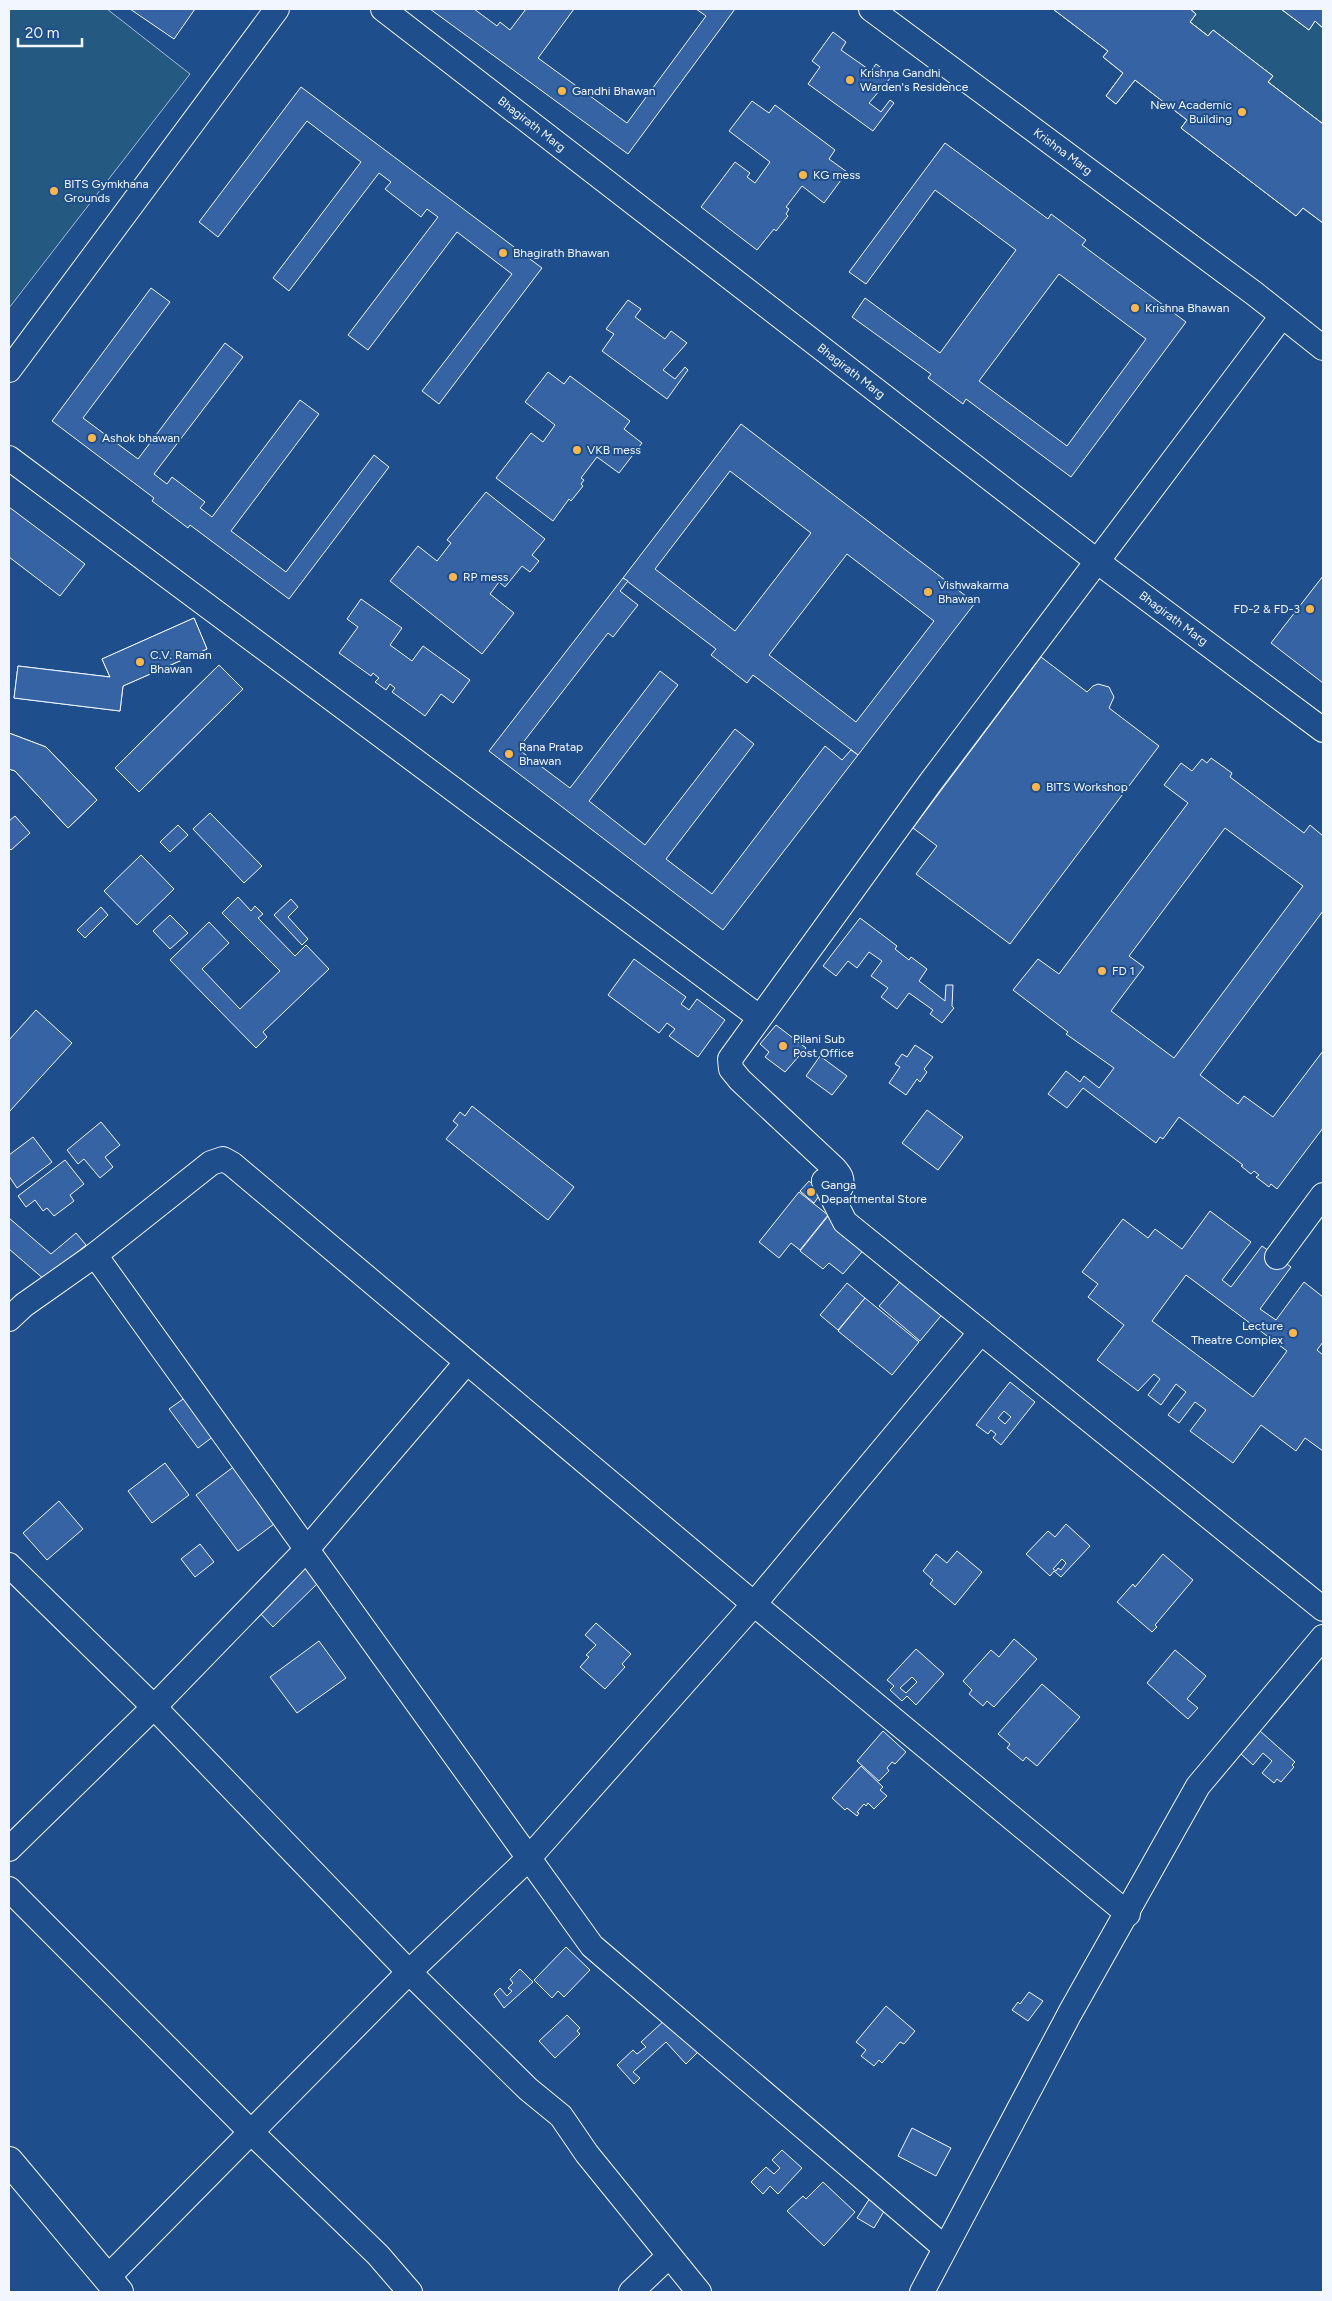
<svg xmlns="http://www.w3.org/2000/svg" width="1332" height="2301" font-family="Figtree,sans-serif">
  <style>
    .green { fill: #245a82; stroke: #a8bbd7 }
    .building { fill: #3563a3; stroke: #f2f6ff; fill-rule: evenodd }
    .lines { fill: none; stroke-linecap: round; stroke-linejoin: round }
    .minor-casing { stroke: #f2f6ff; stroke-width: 26 }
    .major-casing { stroke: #f2f6ff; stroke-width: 30 }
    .minor { stroke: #1f4e8c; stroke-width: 24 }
    .major { stroke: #1f4e8c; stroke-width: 28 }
    .poi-dot { fill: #ffb74d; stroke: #1f4e8c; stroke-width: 2 }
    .labels { text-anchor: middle; stroke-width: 4; stroke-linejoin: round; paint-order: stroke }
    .poi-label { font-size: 12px; fill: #f2f6ff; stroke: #1f4e8c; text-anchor: start }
    .street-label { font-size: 12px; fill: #f2f6ff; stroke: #1f4e8c }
  </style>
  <rect width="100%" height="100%" fill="#1f4e8c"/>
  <g class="green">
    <polygon points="9,9 107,9 190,74 9,308"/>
    <polygon points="1190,9 1281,9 1308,29 1315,21 1323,28 1323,124 1190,22 1196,14"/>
  </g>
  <g class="building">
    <polygon points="130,9 195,9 174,39"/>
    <polygon points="430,9 474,9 497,26 500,22 510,30 526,9 574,9 538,58 627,123 706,16 696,9 735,9 628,154"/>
    <polygon points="1053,9 1190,9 1196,14 1190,22 1208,36 1213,30 1273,76 1268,82 1323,124 1323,223 1303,208 1296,216 1181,128 1187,120 1135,80 1116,104 1106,96 1123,73 1103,57 1108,51"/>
    <polygon points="1053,9 1190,9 1196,14 1190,22 1208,36 1213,30 1273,76 1268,82 1323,124 1323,223 1303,208 1296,216 1181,128 1187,120 1135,80 1116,104 1106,96 1123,73 1103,57 1108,51"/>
    <polygon points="1281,9 1323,9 1323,28 1315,21 1309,30"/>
    <polygon points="1281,9 1323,9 1323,28 1315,21 1309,30"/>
    <polygon points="833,32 846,42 841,50 871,71 876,64 892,76 869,103 881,112 890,100 894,103 873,131 808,84 820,67 812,61"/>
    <polygon points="301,87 542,268 439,404 422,391 512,274 457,232 368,350 348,335 438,217 427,209 421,217 385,189 391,182 379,173 289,291 273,278 361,162 307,121 218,237 199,222"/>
    <polygon points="752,101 769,113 775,105 835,150 829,159 847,172 824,203 802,186 786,207 789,209 786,214 788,216 776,231 774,229 757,250 701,207 735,162 750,173 747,177 755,183 770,162 729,131"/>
    <path d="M945,143L1048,219L1051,214L1086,240L1082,245L1186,322L1071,477L966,399L963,404L928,378L931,374L852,317L865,298L940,353L1016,250L935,190L866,284L849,272ZM1059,274L1146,339L1067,446L979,381Z"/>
    <polygon points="151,288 170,302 83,418 138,459 225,343 243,357 154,474 167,484 172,477 205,502 200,508 212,517 300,400 319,414 231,531 286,572 374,455 389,467 289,599 190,525 188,528 152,501 154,498 52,421"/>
    <polygon points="628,300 641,309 635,317 665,339 671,331 687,343 663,370 675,379 685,367 688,370 667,399 602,351 614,334 606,329"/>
    <polygon points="548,372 564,384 570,376 630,421 624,429 642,443 619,473 597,457 581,478 584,480 581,484 583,486 571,501 569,499 553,521 496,478 531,433 543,442 555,425 525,402"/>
    <path d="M741,424L975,603L858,755L753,675L747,683L711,655L716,649L623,578ZM730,471L811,533L735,631L655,569ZM847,554L934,621L856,722L769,655Z"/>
    <polygon points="486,492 545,539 532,555 539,561 530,572 522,566 505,587 499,582 490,594 514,613 482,654 390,581 418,546 437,561 451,543 447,540"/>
    <polygon points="9,507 85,564 60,596 9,557"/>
    <polygon points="1323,576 1323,683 1271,643"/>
    <polygon points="623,578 628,581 620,591 638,605 613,637 608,633 518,749 570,788 660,671 678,685 589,801 645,845 735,729 754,744 666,859 712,894 825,746 842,760 851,750 858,755 723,930 489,751"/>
    <polygon points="361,599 402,628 390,645 412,661 423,646 470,680 453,703 441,694 425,716 392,692 395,688 390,684 386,690 375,682 379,678 373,673 371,676 339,653 358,627 347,619"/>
    <polygon points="194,618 207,649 123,686 120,711 14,698 18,666 110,677 102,659"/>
    <polygon points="194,618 207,649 123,686 120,711 14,698 18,666 110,677 102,659"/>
    <polygon points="1041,657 1087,692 1093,686 1098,684 1109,687 1114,697 1109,708 1159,746 1010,944 916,874 937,846 913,828"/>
    <polygon points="219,665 243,689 139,792 115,768"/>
    <polygon points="219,665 243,689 139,792 115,768"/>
    <polygon points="9,733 46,747 97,800 68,828 15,771 9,769"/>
    <polygon points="9,733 46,747 97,800 68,828 15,771 9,769"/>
    <path d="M1211,758L1232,773L1230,777L1304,833L1310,825L1323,836V911L1200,1075L1238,1104L1244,1096L1273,1117L1323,1051V1128L1277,1189L1271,1184L1269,1187L1256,1177L1259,1175L1254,1171L1251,1174L1241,1166L1243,1165L1179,1117L1163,1139L1160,1137L1156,1143L1083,1088L1067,1108L1048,1094L1066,1071L1080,1082L1084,1076L1099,1088L1114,1068L1066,1034L1068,1032L1013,990L1038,959L1059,974L1188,803L1164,785L1181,763L1192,771L1202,759L1207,763ZM1225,828L1303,886L1174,1058L1111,1011L1144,967L1129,956Z"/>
    <polygon points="210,813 262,866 244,883 193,829"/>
    <polygon points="15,816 30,833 11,850 9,848 9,821"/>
    <polygon points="178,825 188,835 170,852 160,842"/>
    <polygon points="141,855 174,889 137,925 104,891"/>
    <polygon points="238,897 251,911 255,906 263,914 258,918 295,956 306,945 329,969 263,1032 267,1037 256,1048 170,960 209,922 229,943 202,969 240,1009 280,971 222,913"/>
    <polygon points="291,899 298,907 288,917 308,939 302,945 274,915"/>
    <polygon points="101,907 108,915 85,938 77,930"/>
    <polygon points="170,915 188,933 170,949 153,931"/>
    <polygon points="860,918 897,946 895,949 909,960 911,957 927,969 919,981 945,1001 946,985 953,985 952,1006 954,1008 942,1023 930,1014 933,1010 909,993 897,1009 881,997 888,988 871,976 882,961 869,952 857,968 848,961 836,976 823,966"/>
    <polygon points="634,959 686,997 681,1004 689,1010 697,999 725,1020 698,1057 669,1036 675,1029 667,1023 659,1033 608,995"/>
    <polygon points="36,1010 72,1043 9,1112 9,1040"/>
    <polygon points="776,1025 806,1048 785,1072 765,1057 769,1052 760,1044"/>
    <polygon points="915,1045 933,1057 924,1069 927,1072 920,1082 917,1079 906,1095 889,1083 900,1067 895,1064 902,1054 907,1057"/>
    <polygon points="820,1056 847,1076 832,1095 806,1076"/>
    <polygon points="472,1106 574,1187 548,1220 446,1139 458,1125 453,1121 460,1112 465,1116"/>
    <polygon points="927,1110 963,1137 938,1170 902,1143"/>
    <polygon points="101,1122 120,1145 105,1157 113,1167 100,1178 84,1159 78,1164 67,1150"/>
    <polygon points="33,1137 52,1162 17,1188 9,1176 9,1155"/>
    <polygon points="65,1160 84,1184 70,1195 74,1201 54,1216 47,1208 43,1211 35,1200 26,1207 18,1196"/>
    <polygon points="809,1181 822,1192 814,1203 800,1191"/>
    <polygon points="799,1192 828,1215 800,1250 791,1243 779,1258 759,1242"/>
    <path d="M1210,1211L1251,1242L1222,1280L1231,1287L1262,1246L1291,1267L1260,1309L1276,1320L1304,1282L1323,1297V1342L1317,1350L1323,1355V1451L1305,1438L1296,1451L1261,1425L1233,1463L1190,1431L1206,1410L1195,1402L1179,1423L1168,1415L1186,1392L1176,1384L1161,1405L1148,1395L1160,1379L1154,1374L1138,1391L1097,1360L1124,1325L1088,1297L1098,1284L1082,1272L1123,1219L1148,1238L1155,1229L1182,1249ZM1186,1275L1287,1351L1253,1397L1152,1321Z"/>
    <polygon points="829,1215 867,1246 843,1274 829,1263 823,1269 800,1251"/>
    <polygon points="9,1218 51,1254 76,1233 86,1245 45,1280 9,1249"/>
    <polygon points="905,1276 945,1311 920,1341 879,1306"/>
    <polygon points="847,1283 865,1298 838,1330 820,1315"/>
    <polygon points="865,1298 919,1342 892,1375 838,1331"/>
    <path d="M1010,1382L1035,1402L1001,1445L993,1438L996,1434L991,1430L988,1434L976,1425ZM1004,1411L1011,1417L1005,1424L998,1418Z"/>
    <polygon points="186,1397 214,1436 198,1448 169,1409"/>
    <polygon points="240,1462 282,1518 238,1551 196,1495"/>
    <polygon points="165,1463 189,1495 152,1523 128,1491"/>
    <polygon points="59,1501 83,1529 47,1560 23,1533"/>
    <path d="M1066,1524L1090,1546L1061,1577L1054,1571L1050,1576L1026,1554L1048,1531L1055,1537ZM1062,1559L1066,1563L1064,1566L1061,1570L1058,1568L1056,1571L1053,1569Z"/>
    <polygon points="200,1544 214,1562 195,1577 181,1559"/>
    <polygon points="957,1551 982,1572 955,1605 930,1584 933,1580 923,1571 936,1554 947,1563"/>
    <polygon points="1163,1554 1193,1580 1155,1625 1157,1627 1152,1632 1117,1602 1133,1584 1135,1587"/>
    <polygon points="306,1565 321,1580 273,1627 259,1612"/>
    <polygon points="596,1623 631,1654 622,1664 625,1667 605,1689 580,1667 589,1657 586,1655 596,1645 585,1635"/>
    <polygon points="1014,1639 1037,1659 994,1707 987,1701 983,1706 969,1694 972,1690 963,1681 991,1650 999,1657"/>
    <polygon points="319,1641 346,1678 297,1713 270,1677"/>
    <path d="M916,1649L944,1674L916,1705L907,1696L902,1701L890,1690L894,1686L887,1680ZM912,1677L917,1682L906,1693L900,1688Z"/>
    <polygon points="1175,1650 1206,1676 1187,1699 1198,1708 1188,1719 1147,1683"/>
    <polygon points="1042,1684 1080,1717 1037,1766 1026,1757 1023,1761 1007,1748 1010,1744 998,1734"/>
    <polygon points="883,1731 906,1752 895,1764 892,1762 887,1768 889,1771 879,1781 857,1761"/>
    <polygon points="1260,1731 1295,1762 1292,1765 1294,1767 1281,1782 1277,1779 1274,1783 1262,1773 1272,1761 1263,1753 1253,1765 1241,1754"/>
    <polygon points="861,1766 883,1787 880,1790 887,1796 874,1809 868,1803 866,1806 864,1804 857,1812 859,1813 857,1816 847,1808 845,1810 832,1798"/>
    <polygon points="566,1947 590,1970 564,1997 558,1991 552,1998 534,1980"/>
    <polygon points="520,1969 533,1982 504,2008 494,1994 500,1988 507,1996 512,1991 508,1988 513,1983 510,1979"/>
    <polygon points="1029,1992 1043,2001 1028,2021 1012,2010 1018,2002 1020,2004"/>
    <polygon points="886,2006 915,2031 904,2044 900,2042 882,2063 879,2060 874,2066 861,2056 866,2050 856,2042"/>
    <polygon points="567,2015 580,2028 577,2031 580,2034 555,2058 539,2041"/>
    <polygon points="666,2019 698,2052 686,2064 666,2042 633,2072 640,2078 634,2084 617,2065 633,2050 637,2054 646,2047 641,2042"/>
    <polygon points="912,2128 951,2148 936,2176 898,2156"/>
    <polygon points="782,2150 802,2168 778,2194 770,2186 763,2194 751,2182 766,2167 774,2174 780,2168 772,2160"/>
    <polygon points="823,2182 855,2212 824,2246 787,2211 803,2196 806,2199"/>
    <polygon points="870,2198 886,2208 874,2228 857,2218"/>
  </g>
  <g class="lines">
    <g class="minor-casing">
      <g id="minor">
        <path id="s1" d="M383,9L1098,562L1323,730"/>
        <path id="s2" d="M871,9L1255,294L1323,348"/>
        <polyline points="9,370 277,9"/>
        <polyline points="9,458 759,1017"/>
        <path d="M824,1181L841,1187C843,1178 840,1175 834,1168L740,1080L731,1069L730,1059L930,783L1282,316"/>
        <polyline points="824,1181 845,1222 1323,1609"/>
        <polyline points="95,1255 592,1946 945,2248"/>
        <polyline points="1277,1257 1323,1195"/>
        <polyline points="9,1319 24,1305 95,1255 211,1163 223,1159 232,1164 754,1604 1128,1914"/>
        <polyline points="9,1565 154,1707 409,1972 528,2089 561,2116 587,2154 699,2292"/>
        <polyline points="9,1849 154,1707 308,1548 466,1363"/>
        <polyline points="9,1889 251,2132 378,2255 410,2292"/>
        <polyline points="107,2278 409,1972 528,1859 754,1604 981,1332"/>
        <polyline points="631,2292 669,2256"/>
        <polyline points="922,2292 1070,2013 1198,1786 1323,1637"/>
      </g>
    </g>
    <g class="major-casing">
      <polyline id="major" points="9,2161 119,2292"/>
    </g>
    <use href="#minor" class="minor"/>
    <use href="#major" class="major"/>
  </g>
  <g class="poi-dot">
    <circle cx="850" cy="80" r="5"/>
    <circle cx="562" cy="91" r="5"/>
    <circle cx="1242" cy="112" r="5"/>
    <circle cx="803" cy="175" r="5"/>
    <circle cx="54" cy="191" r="5"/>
    <circle cx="503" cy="253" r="5"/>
    <circle cx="1135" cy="308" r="5"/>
    <circle cx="92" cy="438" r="5"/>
    <circle cx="577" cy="450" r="5"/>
    <circle cx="453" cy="577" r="5"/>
    <circle cx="928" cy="592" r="5"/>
    <circle cx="1310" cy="609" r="5"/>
    <circle cx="140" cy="662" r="5"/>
    <circle cx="509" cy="754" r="5"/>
    <circle cx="1036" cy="787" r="5"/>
    <circle cx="1102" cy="971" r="5"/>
    <circle cx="783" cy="1046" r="5"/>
    <circle cx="811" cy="1192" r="5"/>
    <circle cx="1293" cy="1333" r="5"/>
  </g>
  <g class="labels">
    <g class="poi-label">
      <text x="860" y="77">Krishna Gandhi<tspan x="860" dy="14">Warden's Residence</tspan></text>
      <text x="572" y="95">Gandhi Bhawan</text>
      <text x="1232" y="109" text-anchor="end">New Academic<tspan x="1232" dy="14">Building</tspan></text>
      <text x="813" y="179">KG mess</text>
      <text x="64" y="188">BITS Gymkhana<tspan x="64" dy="14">Grounds</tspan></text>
      <text x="513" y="257">Bhagirath Bhawan</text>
      <text x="1145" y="312">Krishna Bhawan</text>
      <text x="102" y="442">Ashok bhawan</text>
      <text x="587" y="454">VKB mess</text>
      <text x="463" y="581">RP mess</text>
      <text x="938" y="589">Vishwakarma<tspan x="938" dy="14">Bhawan</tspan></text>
      <text x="1300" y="613" text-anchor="end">FD-2 &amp; FD-3</text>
      <text x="150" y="659">C.V. Raman<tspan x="150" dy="14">Bhawan</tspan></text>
      <text x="519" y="751">Rana Pratap<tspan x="519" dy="14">Bhawan</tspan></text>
      <text x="1046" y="791">BITS Workshop</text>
      <text x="1112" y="975">FD 1</text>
      <text x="793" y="1043">Pilani Sub<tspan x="793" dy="14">Post Office</tspan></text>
      <text x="821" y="1189">Ganga<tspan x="821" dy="14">Departmental Store</tspan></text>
      <text x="1283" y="1330" text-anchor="end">Lecture<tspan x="1283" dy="14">Theatre Complex</tspan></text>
    </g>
    <g class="street-label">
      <text dy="4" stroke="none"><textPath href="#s1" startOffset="188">Bhagirath Marg</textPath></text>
      <text dy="4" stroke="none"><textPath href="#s2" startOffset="239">Krishna Marg</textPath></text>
      <text dy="4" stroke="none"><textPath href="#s1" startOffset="592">Bhagirath Marg</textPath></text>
      <text dy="4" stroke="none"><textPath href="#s1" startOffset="998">Bhagirath Marg</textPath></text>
    </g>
  </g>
  <rect width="1332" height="2301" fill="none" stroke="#f2f6ff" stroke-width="20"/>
  <path d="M18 38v8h64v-8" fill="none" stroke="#f2f6ff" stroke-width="2.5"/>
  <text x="25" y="38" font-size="15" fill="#f2f6ff" stroke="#1f4e8c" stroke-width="4" paint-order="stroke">20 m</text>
</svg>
